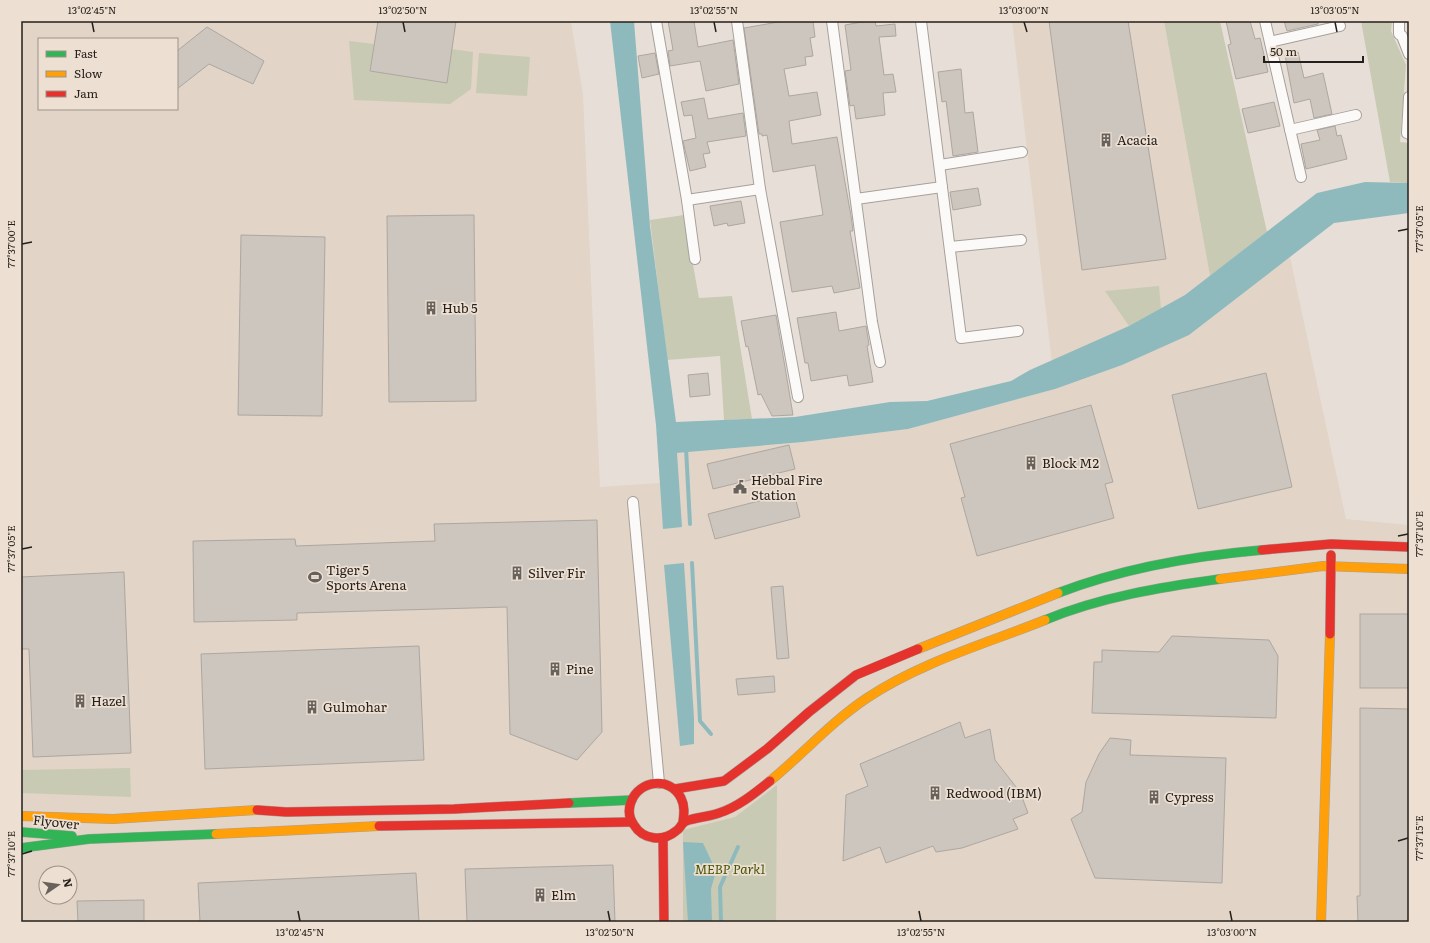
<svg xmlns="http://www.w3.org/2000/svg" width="1430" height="943" font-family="Literata,serif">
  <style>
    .built { fill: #e2d4c6; fill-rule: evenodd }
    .green { fill: #c8cab4 }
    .water { fill: #8ebabe }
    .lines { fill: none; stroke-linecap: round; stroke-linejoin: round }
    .stream { stroke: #8ebabe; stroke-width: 4 }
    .building { fill: #ccc6bf; stroke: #ada7a1 }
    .street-casing { stroke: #a6a09a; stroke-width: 12 }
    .fast-casing { stroke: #a6a09a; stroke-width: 10 }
    .slow-casing { stroke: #a6a09a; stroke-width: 10 }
    .jam-casing { stroke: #a6a09a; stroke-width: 10 }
    .street { stroke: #fbfaf9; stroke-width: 10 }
    .fast { stroke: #30b455; stroke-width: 9 }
    .slow { stroke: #ff9f0a; stroke-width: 9 }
    .jam { stroke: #e5322d; stroke-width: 9 }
    .ticks { fill: none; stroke: #241f1a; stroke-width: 1.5 }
    .labels { text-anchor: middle; stroke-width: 3.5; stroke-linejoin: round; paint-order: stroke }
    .poi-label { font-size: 13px; fill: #241f1a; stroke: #eddfd1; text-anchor: start }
    .street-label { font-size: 13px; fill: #241f1a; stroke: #eddfd1 }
    .park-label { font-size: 13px; font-style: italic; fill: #455403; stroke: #eddfd1 }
    .neatline { fill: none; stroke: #241f1a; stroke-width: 1.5 }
    .ticks-label { font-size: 10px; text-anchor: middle; fill: #241f1a }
  </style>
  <rect width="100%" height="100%" fill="#e7dfd7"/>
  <path class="built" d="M21,21H571L583,95L600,487L660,483L658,455L803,442L908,429L1055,389L1012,21H1164L1210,276L1185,295L1189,335L1290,257L1346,519L1409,525V922H21ZM39,39H177V109H39ZM46,873H70V897H46Z"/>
  <g class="green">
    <polygon points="1164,21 1220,21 1267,232 1210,276"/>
    <polygon points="1361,21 1392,21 1391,31 1406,65 1400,142 1409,143 1409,183 1390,182"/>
    <polygon points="349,41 374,44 370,71 451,49 473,52 471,89 450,104 354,100"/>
    <polygon points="479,53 530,57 527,96 476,93"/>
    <polygon points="684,215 699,298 732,296 752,419 724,420 720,356 667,360 650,220"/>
    <polygon points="1159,286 1161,309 1129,326 1105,291"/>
    <polygon points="130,768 131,797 21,793 21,770"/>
    <polygon points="777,785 776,922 683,922 683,830 735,817"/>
  </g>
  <g class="water">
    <polygon points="610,21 634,21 650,226 676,422 795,417 890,402 927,401 1011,381 1030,370 1129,326 1185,295 1317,193 1365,182 1409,183 1409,213 1334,223 1189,335 1122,365 1055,389 908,429 803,442 677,453 682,527 663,529 656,425"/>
    <polygon points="684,563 694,718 694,744 680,746 664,565"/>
    <polygon points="683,842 703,843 716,871 711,889 712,922 688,922"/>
  </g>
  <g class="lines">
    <g class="stream">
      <polyline points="686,448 690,524"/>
      <polyline points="692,563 700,721 711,734"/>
      <polyline points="721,922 720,887 738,847"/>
    </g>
  </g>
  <g class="building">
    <polygon points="378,21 456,21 447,83 370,71"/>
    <polygon points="668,21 694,21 698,47 733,40 739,84 706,91 700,61 670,66 668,51 673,50"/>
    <polygon points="784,21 813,21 815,37 810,38 813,56 805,57 806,65 784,69 789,96 817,92 821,115 789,121 792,144 837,137 851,216 853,231 850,231 860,288 834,293 832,286 792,292 780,222 823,215 815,165 773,172 767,135 762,136 762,134 759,134 744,28"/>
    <polygon points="868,21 875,21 876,26 895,24 896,36 879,37 884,75 893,74 896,92 883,93 885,115 856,119 854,105 850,106 845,71 851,70 845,25"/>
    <polygon points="1049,21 1128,21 1166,259 1082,270"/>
    <polygon points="1226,21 1250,21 1255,39 1260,38 1268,72 1236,79 1228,45 1231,44"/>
    <polygon points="1284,21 1318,21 1318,24 1287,31"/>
    <polygon points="207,27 264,61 253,84 209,64 177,89 177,51"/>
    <polygon points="1298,52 1304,78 1323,73 1332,114 1314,118 1310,99 1294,103 1285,55"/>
    <polygon points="655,53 659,74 642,78 638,56"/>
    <polygon points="961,69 965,113 973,112 978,152 953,156 946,101 942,102 938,72"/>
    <polygon points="704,98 708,119 743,113 746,136 707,142 710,153 703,154 706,167 690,171 683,141 696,138 692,115 684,116 681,102"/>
    <polygon points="1274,102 1280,126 1248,133 1242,109"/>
    <polygon points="1335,126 1337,136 1341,135 1347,159 1306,169 1301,144 1320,140 1317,130"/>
    <polygon points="978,188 981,205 953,210 950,192"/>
    <polygon points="741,201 745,223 728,226 727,223 714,226 710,206"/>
    <polygon points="474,215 476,401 389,402 387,216"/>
    <polygon points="241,235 325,237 322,416 238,415"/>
    <polygon points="836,312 839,331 866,326 869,345 867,346 873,382 849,386 847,375 811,381 808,363 805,363 797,318"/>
    <polygon points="776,315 785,367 793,415 772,416 761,394 758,395 748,346 746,347 741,321"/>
    <polygon points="708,373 710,395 690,397 688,375"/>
    <polygon points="1266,373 1292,487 1198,509 1172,395"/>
    <polygon points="1091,405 1113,482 1105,484 1114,518 977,556 961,498 965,497 950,444"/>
    <polygon points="789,445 795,469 713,489 707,464"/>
    <polygon points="794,492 800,517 715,539 708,514"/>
    <polygon points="597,520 602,732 577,760 510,734 507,607 297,613 297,620 194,622 193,541 295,539 296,546 435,541 434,524"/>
    <polygon points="124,572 131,753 33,757 29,649 21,649 21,577"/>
    <polygon points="783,586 789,658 777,659 771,587"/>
    <rect x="1360" y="614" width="49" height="74"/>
    <polygon points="1172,636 1269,640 1278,656 1276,718 1092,713 1094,662 1102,662 1102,650 1159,652"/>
    <polygon points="419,646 424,760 205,769 201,654"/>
    <polygon points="774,676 775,692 738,695 736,679"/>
    <polygon points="1360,708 1409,709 1409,922 1358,922 1357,896 1360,896"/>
    <polygon points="960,722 965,738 990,729 995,760 1020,792 1028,813 1013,819 1018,829 962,848 936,852 933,846 886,863 880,847 843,861 846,795 868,786 860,764"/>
    <polygon points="1110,738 1131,740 1130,755 1226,758 1222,883 1095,878 1071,819 1082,812 1086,782 1099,754"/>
    <polygon points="613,865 615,922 467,922 465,869"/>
    <polygon points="416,873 419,922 200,922 198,883"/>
    <polygon points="144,900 144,922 78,922 77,901"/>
  </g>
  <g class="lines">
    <g class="street-casing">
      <g id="street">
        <polyline points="656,21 687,200 760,189"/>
        <polyline points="737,21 760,189 798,397"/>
        <polyline points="832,21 872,322 880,362"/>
        <polyline points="921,21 961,338 1018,331"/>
        <polyline points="1265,21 1301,177"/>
        <polyline points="1399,21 1399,34 1402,36 1409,54"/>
        <polyline points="1270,42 1340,26"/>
        <polyline points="1409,97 1407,133 1409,134"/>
        <polyline points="1290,130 1356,115"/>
        <polyline points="940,165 1022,152"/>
        <polyline points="856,199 942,187"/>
        <polyline points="687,200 695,259"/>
        <polyline points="950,247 1021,240"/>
        <polyline points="633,502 659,783"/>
      </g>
    </g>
    <g class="fast-casing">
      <g id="fast">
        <path d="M1058,593C1123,568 1193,556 1262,550"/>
        <path d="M1045,620C1100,597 1162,587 1220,579"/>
        <polyline points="569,803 632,800"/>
        <polyline points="21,832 72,836"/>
        <polyline points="21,848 89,839 216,834"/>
      </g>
    </g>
    <g class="slow-casing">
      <g id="slow">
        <polyline points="1220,579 1323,566 1409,569"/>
        <polyline points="918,649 1058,593"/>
        <path d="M770,781C803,754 831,722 867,698C921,662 985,644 1045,620"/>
        <polyline points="21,816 113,819 257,810"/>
        <polyline points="216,834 379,826"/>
        <polyline points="1321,922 1330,634"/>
      </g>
    </g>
    <g class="jam-casing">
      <g id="jam">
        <polyline points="1262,550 1331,544 1409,547"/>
        <polyline points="1330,634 1331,555"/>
        <polyline points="675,789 724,781 767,749 809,712 856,675 918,649"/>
        <polyline points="257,810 286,812 454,809 569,803"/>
        <path d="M683,822C684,814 685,806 681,798C670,776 639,780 631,802C628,810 629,818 634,825C643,840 663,842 676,831C681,828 681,823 686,821C697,817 708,817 719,813C738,807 755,793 770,781"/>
        <polyline points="379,826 632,822"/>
        <polyline points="663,838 664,922"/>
      </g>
    </g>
    <use href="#street" class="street"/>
    <use href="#fast" class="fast"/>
    <use href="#slow" class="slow"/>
    <use href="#jam" class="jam"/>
  </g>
  <path class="ticks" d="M92,22L94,32M403,22L405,32M714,22L716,32M1024,22L1027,32M1335,22L1337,32M1398,231L1408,229M22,244L32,242M1398,536L1408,534M22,549L32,547M1398,841L1408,838M22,854L32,851M298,911L300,921M608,911L610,921M919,911L921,921M1230,911L1232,921"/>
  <defs>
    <g id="building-bare" transform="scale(1.08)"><path d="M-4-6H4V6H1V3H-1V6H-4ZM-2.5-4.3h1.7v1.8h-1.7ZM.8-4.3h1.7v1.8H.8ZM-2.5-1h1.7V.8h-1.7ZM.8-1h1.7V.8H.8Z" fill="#68625c" stroke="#eddfd1" stroke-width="2.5" paint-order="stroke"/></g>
    <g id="civic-bare" transform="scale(1.08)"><path d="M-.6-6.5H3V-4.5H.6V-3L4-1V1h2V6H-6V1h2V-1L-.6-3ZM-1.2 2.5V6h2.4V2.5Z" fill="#68625c" stroke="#eddfd1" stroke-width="2.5" paint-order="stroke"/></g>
    <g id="stadium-bare" transform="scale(1.08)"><path d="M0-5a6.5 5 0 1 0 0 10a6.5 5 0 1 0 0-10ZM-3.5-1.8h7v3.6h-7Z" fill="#68625c" stroke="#eddfd1" stroke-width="2.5" paint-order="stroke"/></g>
  </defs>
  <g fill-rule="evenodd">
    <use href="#building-bare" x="1106" y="140"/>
    <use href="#building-bare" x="431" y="308"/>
    <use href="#building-bare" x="1031" y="463"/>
    <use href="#civic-bare" x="740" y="487"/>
    <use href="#building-bare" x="517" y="573"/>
    <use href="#stadium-bare" x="315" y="577"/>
    <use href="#building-bare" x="555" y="669"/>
    <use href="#building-bare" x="80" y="701"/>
    <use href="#building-bare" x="312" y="707"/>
    <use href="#building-bare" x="935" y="793"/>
    <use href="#building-bare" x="1154" y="797"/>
    <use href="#building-bare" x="540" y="895"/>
  </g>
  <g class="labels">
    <g class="poi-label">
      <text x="1117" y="145">Acacia</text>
      <text x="442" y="313">Hub 5</text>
      <text x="1042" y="468">Block M2</text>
      <text x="751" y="485">Hebbal Fire<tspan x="751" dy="15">Station</tspan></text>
      <text x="326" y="575">Tiger 5<tspan x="326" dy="15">Sports Arena</tspan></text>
      <text x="528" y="578">Silver Fir</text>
      <text x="566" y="674">Pine</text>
      <text x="91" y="706">Hazel</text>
      <text x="323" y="712">Gulmohar</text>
      <text x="946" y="798">Redwood (IBM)</text>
      <text x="1165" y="802">Cypress</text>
      <text x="551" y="900">Elm</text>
    </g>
    <g class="street-label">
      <text transform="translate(56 822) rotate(6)" y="5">Flyover</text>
    </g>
    <g class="park-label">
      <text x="730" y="874">MEBP Park1</text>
    </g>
  </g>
  <rect width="1430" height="943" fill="none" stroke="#eddfd1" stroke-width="44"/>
  <rect x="38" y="38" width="140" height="72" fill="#eddfd1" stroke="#9d9288"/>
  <rect x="46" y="51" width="20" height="6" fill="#30b455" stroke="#9d9288"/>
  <text x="74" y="58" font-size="12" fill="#241f1a">Fast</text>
  <rect x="46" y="71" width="20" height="6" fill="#ff9f0a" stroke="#9d9288"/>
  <text x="74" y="78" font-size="12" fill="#241f1a">Slow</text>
  <rect x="46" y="91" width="20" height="6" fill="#e5322d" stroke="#9d9288"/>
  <text x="74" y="98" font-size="12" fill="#241f1a">Jam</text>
  <g transform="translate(58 885) rotate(77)"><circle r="19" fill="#eddfd1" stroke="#9d9288"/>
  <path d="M0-3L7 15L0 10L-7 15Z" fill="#68625c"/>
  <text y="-6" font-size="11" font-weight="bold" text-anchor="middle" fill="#241f1a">N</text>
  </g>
  <path d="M1264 56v6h99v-6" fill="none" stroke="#241f1a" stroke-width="2"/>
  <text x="1270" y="56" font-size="12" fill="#241f1a" stroke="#eddfd1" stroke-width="3" paint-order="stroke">50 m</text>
  <rect x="22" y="22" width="1386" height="899" class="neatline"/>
  <g class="ticks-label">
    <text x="92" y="14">13°02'45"N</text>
    <text x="403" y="14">13°02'50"N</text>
    <text x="714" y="14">13°02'55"N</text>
    <text x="1024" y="14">13°03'00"N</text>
    <text x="1335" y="14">13°03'05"N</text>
    <text transform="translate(1419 229) rotate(-90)" y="4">77°37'05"E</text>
    <text transform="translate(11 244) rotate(-90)" y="4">77°37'00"E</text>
    <text transform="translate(1419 534) rotate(-90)" y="4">77°37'10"E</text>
    <text transform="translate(11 549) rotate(-90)" y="4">77°37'05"E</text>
    <text transform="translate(1419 838) rotate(-90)" y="4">77°37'15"E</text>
    <text transform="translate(11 854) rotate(-90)" y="4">77°37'10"E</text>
    <text x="300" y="936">13°02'45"N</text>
    <text x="610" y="936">13°02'50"N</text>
    <text x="921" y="936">13°02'55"N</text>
    <text x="1232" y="936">13°03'00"N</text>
  </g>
</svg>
